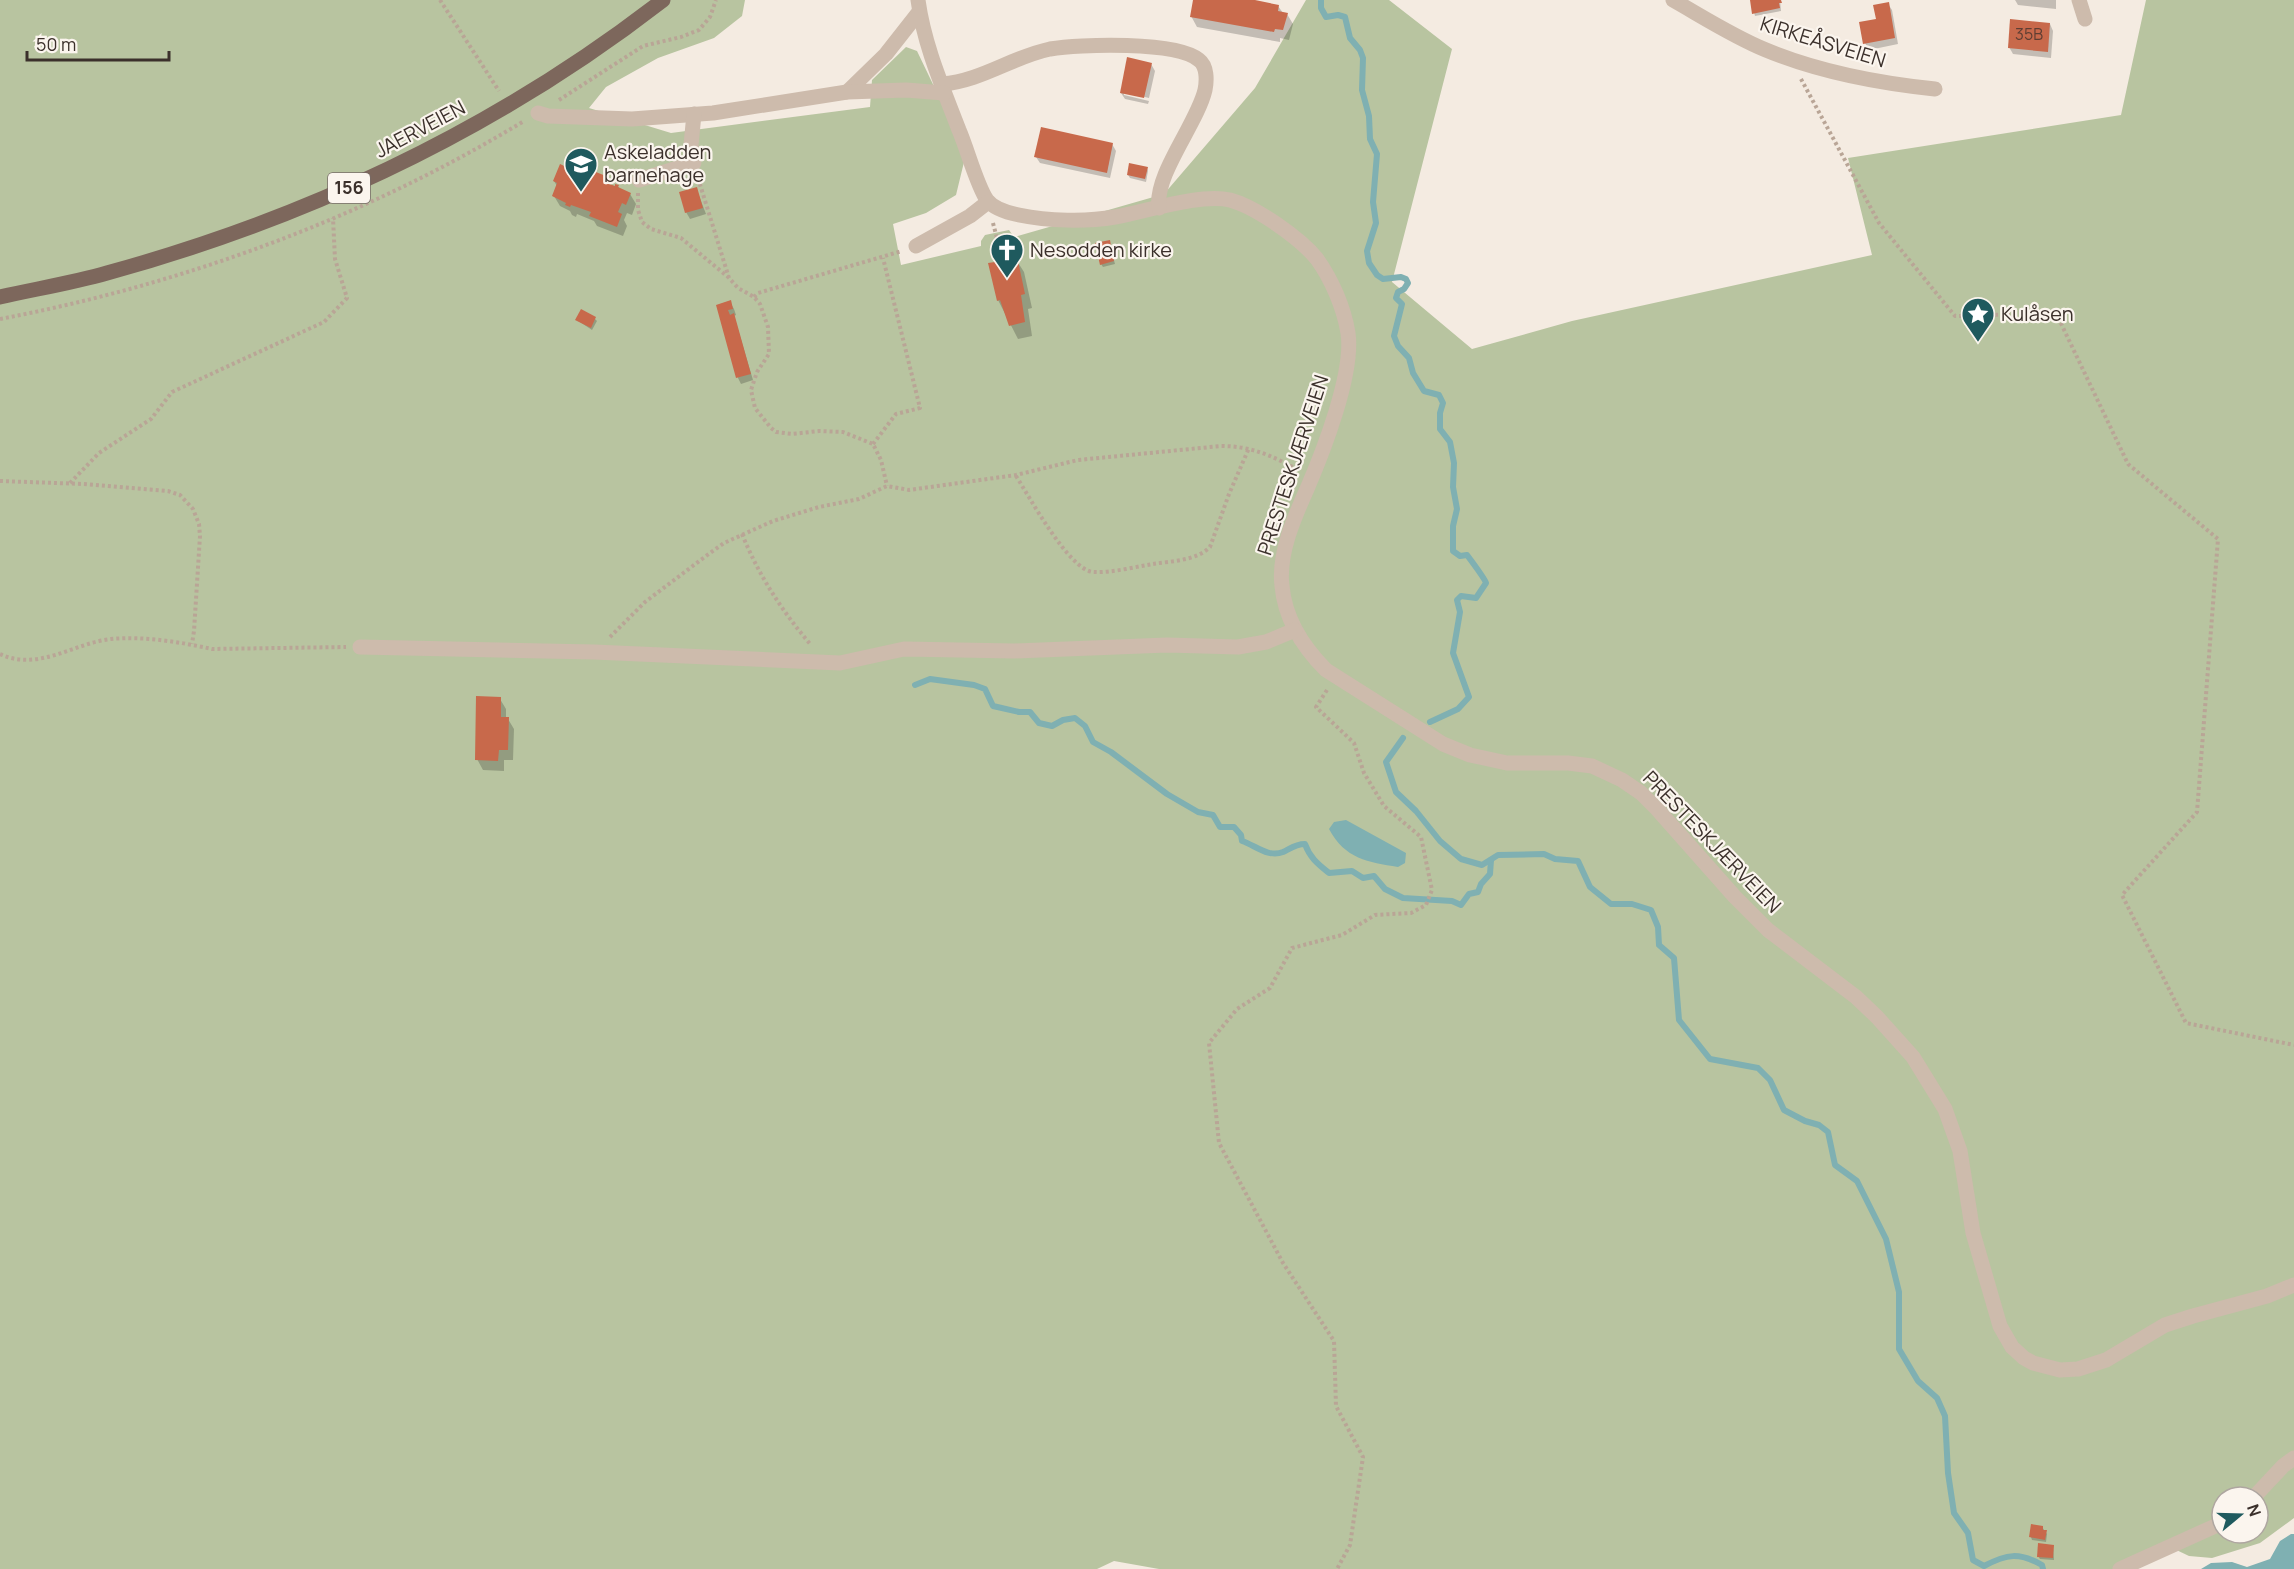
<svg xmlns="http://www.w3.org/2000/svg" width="2294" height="1569" font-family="Manrope,sans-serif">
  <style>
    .green { fill: #b8c4a0; fill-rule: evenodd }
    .water { fill: #7fb0b2 }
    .shadow { fill: #0003 }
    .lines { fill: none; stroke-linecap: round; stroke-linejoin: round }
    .stream { stroke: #7fb0b2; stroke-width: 6 }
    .building { fill: #c8694b }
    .path { stroke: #b9a596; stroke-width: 4; stroke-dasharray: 3 3; stroke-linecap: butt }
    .minor { stroke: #cdbbac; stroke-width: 15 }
    .major { stroke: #7d675c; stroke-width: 15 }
    .labels { text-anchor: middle; stroke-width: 4.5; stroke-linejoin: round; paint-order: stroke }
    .number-label { font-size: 16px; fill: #5e3e33 }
    .shield { fill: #fbf5ee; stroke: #756b66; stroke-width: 1.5 }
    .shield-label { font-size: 18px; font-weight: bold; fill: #3b302b }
    .street-label { font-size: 20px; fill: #3b302b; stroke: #fbf5ee }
    .poi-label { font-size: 20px; fill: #3b302b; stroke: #fbf5ee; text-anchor: start }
  </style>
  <rect width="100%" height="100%" fill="#f4ebe1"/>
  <path class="green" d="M0,0H745L742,16L714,38L658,58L606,87L589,108L671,133L870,107L872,80L906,47L917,51L953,126L964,162L956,195L926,213L893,224L901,265L981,246V241L985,235L1009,230L1014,237L1164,194L1255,88L1306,0H1389L1452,49L1392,282L1472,349L1572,321L1872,255L1848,158L2121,115L2146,0H2294V1518L2260,1543L2212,1558L2189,1556L2166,1545L2135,1569H1159L1114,1561L1097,1569H0ZM2222,1497H2258V1533H2222Z"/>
  <g class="water">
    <path d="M1346,820L1406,853L1405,863L1398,867C1368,862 1345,859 1329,829L1334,822Z"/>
    <polygon points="2291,1534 2294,1534 2294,1569 2201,1569 2211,1563 2232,1562 2247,1567 2270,1559 2280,1541"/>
  </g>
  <g class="shadow">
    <polygon points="1194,0 1246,0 1278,6 1283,13 1287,14 1293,24 1289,40 1280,38 1280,42 1197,27 1191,16"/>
    <polygon points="1751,0 1780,0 1781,11 1755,16"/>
    <polygon points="2015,0 2056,0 2056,9 2018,5"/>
    <polygon points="1888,4 1892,10 1898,44 1869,50 1865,43"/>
    <polygon points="2050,24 2053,31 2051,58 2013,54 2009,47"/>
    <polygon points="1151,64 1155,71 1149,98 1124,92 1124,95 1149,101 1148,104 1125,99 1121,93"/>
    <polygon points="1112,144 1116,151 1110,178 1040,163 1036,157"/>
    <polygon points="1147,168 1148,171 1146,182 1130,178 1128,175"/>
    <polygon points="572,171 605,178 610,186 618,186 620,190 630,194 636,204 632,215 627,213 624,220 627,226 623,236 597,226 594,221 577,214 576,217 572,215 570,211 560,206 554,196 557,186 554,181"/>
    <polygon points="696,188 706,214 690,219 686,212"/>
    <polygon points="1110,245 1115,264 1103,267 1101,264"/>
    <polygon points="1008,247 1024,272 1032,308 1028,309 1032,336 1018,339 998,300 997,263"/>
    <polygon points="730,302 734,309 736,315 734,316 753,380 741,384 738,378 717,306"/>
    <polygon points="595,319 597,321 592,330 577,320"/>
    <polygon points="500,699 506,709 506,719 508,719 514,729 513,760 504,760 504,771 483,770 477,759"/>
    <polygon points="2042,1527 2047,1534 2046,1542 2032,1540 2031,1537"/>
    <polygon points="2053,1546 2054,1560 2040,1559 2038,1556"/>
  </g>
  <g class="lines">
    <g class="stream">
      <path d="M1321,0V8L1326,17L1338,15L1345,17L1350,38L1360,50L1363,58L1362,90L1369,116L1370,139L1377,154L1373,202L1376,223L1367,251L1369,263L1377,275L1383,279L1401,277L1406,279L1408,283L1404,289L1398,292L1396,298L1402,304L1394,336L1398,346L1409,358L1413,373L1424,391L1439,395L1443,403L1440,413V429L1450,442L1454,463L1453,487L1457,509L1453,526V551L1460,556L1467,555C1470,559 1485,579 1486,583L1476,598L1461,596L1457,600L1460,612L1453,653L1469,697L1458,709L1430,722"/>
      <path d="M915,685L930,679L974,685L985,689L993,706L1019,712H1030L1039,723L1052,726L1063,720L1075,718L1085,726L1093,742L1111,752L1167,794L1198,812L1213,815L1220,827H1234L1241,835L1242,841C1255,845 1268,858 1283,852C1291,848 1296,844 1305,844C1310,858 1318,864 1329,873L1352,871L1363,878L1374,876L1385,889L1403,898L1452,901L1461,905L1469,894L1478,892L1481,884L1490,874L1491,860"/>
      <path d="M1403,738L1386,762L1396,792L1416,811L1440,841L1461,859L1482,865L1498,855L1544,854L1555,859L1578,861L1590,887L1611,904H1632L1651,910L1658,927L1659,945L1674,958L1679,1020L1710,1059L1758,1068L1770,1080L1784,1110L1805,1121L1819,1125L1828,1132L1835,1165L1857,1181L1886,1239L1899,1292V1349L1918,1381L1937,1398L1945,1416L1948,1473L1954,1513L1968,1533L1973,1560L1984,1566C2007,1554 2019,1552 2042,1565L2043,1569"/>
    </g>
  </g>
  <g class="building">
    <polygon points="1193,0 1255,0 1279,5 1278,11 1288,13 1283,30 1275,29 1274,32 1190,17"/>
    <polygon points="1750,0 1781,0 1782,3 1779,3 1780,8 1752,14"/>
    <polygon points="1889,2 1895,38 1863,44 1859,22 1876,19 1873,5"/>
    <polygon points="2010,19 2050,23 2048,52 2008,48"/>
    <polygon points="1127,57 1152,63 1144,98 1120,93"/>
    <polygon points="1041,127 1113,143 1107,173 1034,157"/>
    <polygon points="573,163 606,176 604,182 615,186 615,184 619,185 618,187 631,193 626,205 622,203 618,212 622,214 617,227 589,216 591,212 571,205 570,207 565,205 566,203 552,196 557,183 553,181 560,164 571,169"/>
    <polygon points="1129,163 1148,167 1145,179 1127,175"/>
    <polygon points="697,187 703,208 685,213 679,192"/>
    <polygon points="1110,240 1114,261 1100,265 1095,243"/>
    <polygon points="1008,245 1011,258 1017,256 1025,294 1021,295 1025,322 1009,326 1000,300 997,301 988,263 995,262 992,249"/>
    <polygon points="731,300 733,309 728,310 730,315 734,313 751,374 736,378 716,305"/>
    <polygon points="581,309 596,317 591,328 575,320"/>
    <polygon points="476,696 501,697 501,717 509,717 508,750 499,750 498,761 475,760"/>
    <polygon points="2031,1524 2043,1526 2043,1530 2047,1530 2045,1540 2029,1537"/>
    <polygon points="2038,1543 2054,1545 2053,1558 2037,1557"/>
  </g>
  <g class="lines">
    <g class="path">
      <polyline points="440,0 499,91"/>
      <polyline points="1801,79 1879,223 1955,316 2056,313 2128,464 2218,539 2197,812 2122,895 2186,1023 2294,1045"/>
      <polyline points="559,100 643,46 681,37 699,30 710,17 716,0"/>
      <polyline points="698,178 729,278 738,288 754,297 760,304 768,327 769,354 757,372 751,390 755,408 771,428 776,432 792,434 819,431 843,432 873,444 881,460 887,486"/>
      <polyline points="638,193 638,210 642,222 651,229 681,238 728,277"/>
      <polyline points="993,223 999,246"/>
      <polyline points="754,297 758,293 902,251"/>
      <path d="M0,319C184,284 364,218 524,121"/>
      <polyline points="873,444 896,414 920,408 883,258"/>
      <path d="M1016,476C1029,496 1069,570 1093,572C1112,573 1134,567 1153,564C1171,561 1196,561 1210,547L1229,494L1249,448"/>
      <polyline points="0,481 84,484 168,491 180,495 193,509 199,524 200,536 194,631 192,644"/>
      <polyline points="70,483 99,453 151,419 172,392 324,322 347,298 335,259 333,218"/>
      <path d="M742,534C759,576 782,611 811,645"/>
      <path d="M610,637L645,602L706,556L724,543L773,521L819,507L859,499L887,486L909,490L1016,475L1078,460L1221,446C1251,446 1273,456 1298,470"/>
      <path d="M0,654C38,672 74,643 111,639C144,636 180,642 212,649L346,647"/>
      <polyline points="1327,690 1316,707 1354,743 1364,773 1384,806 1421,837 1432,890 1426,905 1411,913 1375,915 1342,935 1292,948 1270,988 1237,1009 1209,1043 1219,1143 1283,1263 1334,1341 1336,1406 1363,1457 1350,1545 1337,1569"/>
    </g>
    <g class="minor">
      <path d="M918,0C924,45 943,88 959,130C967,148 977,186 987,200C994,209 1009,213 1019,215C1048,221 1086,222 1115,217C1145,212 1200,193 1230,200C1256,207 1300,238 1317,259C1332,280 1344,308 1348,333C1354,373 1323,452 1307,489C1294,518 1278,554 1282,586C1285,619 1303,647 1326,670L1443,744L1470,755L1507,763H1568L1592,766L1622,780L1641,793L1657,809L1735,897L1768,930L1856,997L1877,1017L1913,1057L1945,1109L1960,1151L1973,1233L2000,1326L2012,1347L2024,1358L2033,1363L2060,1370L2078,1369L2106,1360L2165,1325L2193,1316L2267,1296L2294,1285"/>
      <path d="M1673,0C1703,17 1734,37 1766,50C1819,72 1877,83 1935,89"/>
      <polyline points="2079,0 2085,19"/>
      <path d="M942,84C981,81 1012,57 1050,49C1079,44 1177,41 1199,60C1207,66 1207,80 1205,90C1197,124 1154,175 1159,208"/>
      <polyline points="847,92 886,54 919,12"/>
      <polyline points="538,113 548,116 632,119 713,113 847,92 906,90 944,93"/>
      <polyline points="639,180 694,163 691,145 694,114"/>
      <polyline points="916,246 970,216 988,202"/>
      <polyline points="360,647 594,652 840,663 904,649 1014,651 1167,645 1238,647 1266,642 1295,630"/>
      <polyline points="2254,1497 2283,1466 2294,1458"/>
      <polyline points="2120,1569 2222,1523"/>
    </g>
    <path class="major" d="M0,297C35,289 72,283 107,273C308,218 498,128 663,0"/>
  </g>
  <defs>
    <g id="school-pin" transform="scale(1.725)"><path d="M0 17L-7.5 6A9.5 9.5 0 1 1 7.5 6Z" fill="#1f5a5e" stroke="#fbf5ee"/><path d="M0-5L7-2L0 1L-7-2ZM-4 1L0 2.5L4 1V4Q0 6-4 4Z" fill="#fff"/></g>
    <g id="church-pin" transform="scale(1.725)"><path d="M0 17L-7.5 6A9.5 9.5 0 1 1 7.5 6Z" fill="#1f5a5e" stroke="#fbf5ee"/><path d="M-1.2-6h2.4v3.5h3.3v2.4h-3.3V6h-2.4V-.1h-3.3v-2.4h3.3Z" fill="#fff"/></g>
    <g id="sight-pin" transform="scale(1.725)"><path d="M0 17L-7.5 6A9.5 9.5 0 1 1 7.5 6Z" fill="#1f5a5e" stroke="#fbf5ee"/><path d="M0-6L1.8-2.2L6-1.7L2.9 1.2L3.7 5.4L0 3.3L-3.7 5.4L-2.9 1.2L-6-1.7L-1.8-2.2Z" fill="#fff"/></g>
  </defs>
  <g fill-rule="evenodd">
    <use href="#school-pin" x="581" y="164"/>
    <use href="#church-pin" x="1007" y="250"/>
    <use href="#sight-pin" x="1978" y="314"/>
  </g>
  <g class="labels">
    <g class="number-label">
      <text x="2029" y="40">35B</text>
    </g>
    <rect class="shield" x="328" y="173" width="42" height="30" rx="4.5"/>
    <g class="shield-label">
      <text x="349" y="194">156</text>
    </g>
    <g class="street-label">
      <text transform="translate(1823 42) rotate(17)" y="7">KIRKEÅSVEIEN</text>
      <text transform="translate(420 129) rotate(-28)" y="7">JAERVEIEN</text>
      <text transform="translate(1293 465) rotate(-72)" y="7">PRESTESKJÆRVEIEN</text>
      <text transform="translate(1712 842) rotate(46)" y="7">PRESTESKJÆRVEIEN</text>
    </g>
    <g class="poi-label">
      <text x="604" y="159">Askeladden<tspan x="604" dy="23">barnehage</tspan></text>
      <text x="1030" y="257">Nesodden kirke</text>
      <text x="2001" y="321">Kulåsen</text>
    </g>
  </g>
  <g transform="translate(2240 1515) rotate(71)"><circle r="28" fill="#fbf5ee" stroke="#aea6a0" stroke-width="1.5"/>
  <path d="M0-4.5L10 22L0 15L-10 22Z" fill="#1f5a5e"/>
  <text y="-9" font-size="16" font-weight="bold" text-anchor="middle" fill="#3b302b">N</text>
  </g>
  <path d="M27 51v9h142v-9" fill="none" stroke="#3b302b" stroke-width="3"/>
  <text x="36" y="51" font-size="18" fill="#3b302b" stroke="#fbf5ee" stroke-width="4.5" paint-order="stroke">50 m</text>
</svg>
